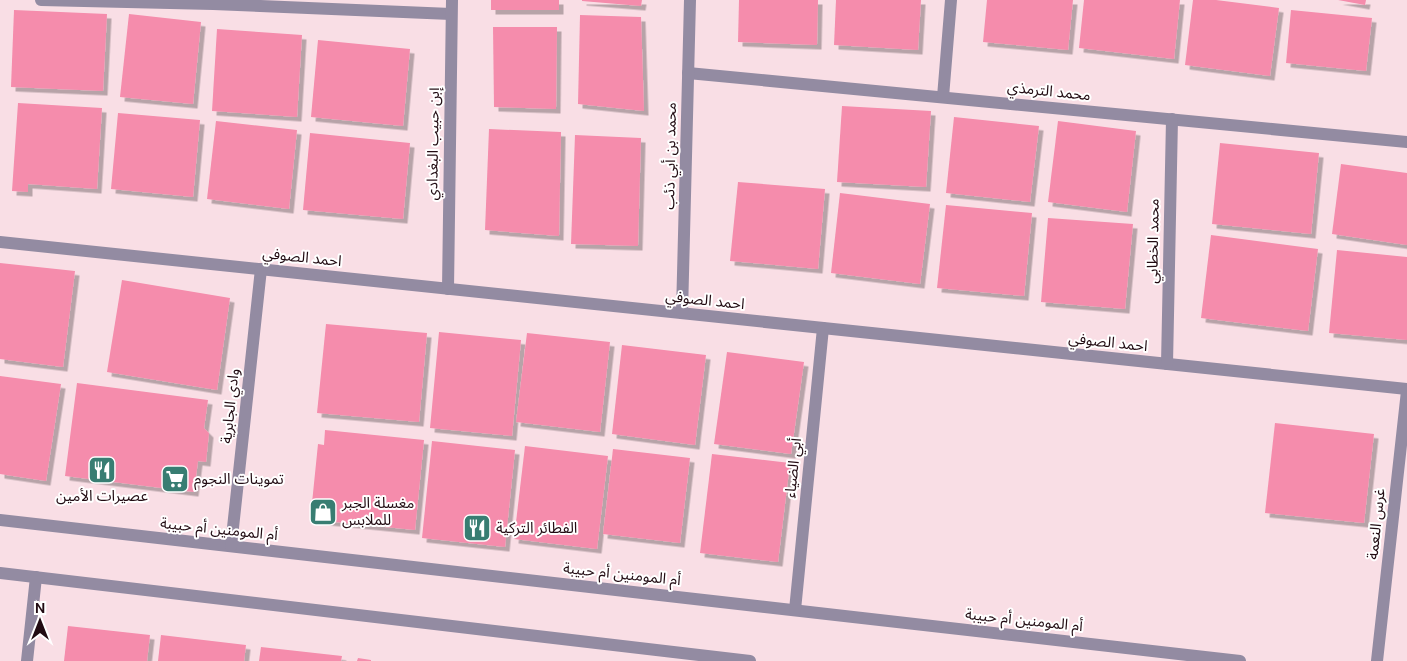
<svg xmlns="http://www.w3.org/2000/svg" width="1407" height="661" font-family="'DM Sans','Noto Sans Arabic',sans-serif">
  <style>
    .building { fill: #f58cac; filter: url(#shadow) }
    .lines { fill: none; stroke-linecap: round; stroke-linejoin: round }
    .minor { stroke: #938ba2; stroke-width: 12 }
    .labels { text-anchor: middle; stroke-width: 4; stroke-linejoin: round; paint-order: stroke }
    .street-label { font-size: 15px; fill: #210b12; stroke: #fff }
    .poi-label { font-size: 15px; fill: #210b12; stroke: #fff; text-anchor: start }
  </style>
  <defs>
    <filter id="shadow"><feDropShadow dx="4.5" dy="4.5" stdDeviation="0" flood-color="#0004"/></filter>
  </defs>
  <rect width="100%" height="100%" fill="#f9dee5"/>
  <g class="building">
    <rect x="491" y="0" width="68" height="10"/>
    <polygon points="582,0 642,0 641,6 582,1"/>
    <polygon points="739,0 818,0 817,45 738,42"/>
    <polygon points="836,0 921,0 918,50 834,45"/>
    <polygon points="987,0 1073,0 1068,50 983,42"/>
    <polygon points="1084,0 1180,0 1174,59 1079,48"/>
    <polygon points="1193,0 1216,0 1279,8 1270,76 1185,65"/>
    <polygon points="1338,0 1366,0 1365,5"/>
    <polygon points="14,10 107,14 103,91 11,87"/>
    <polygon points="1291,10 1372,18 1366,71 1286,63"/>
    <polygon points="129,14 201,22 193,104 120,97"/>
    <polygon points="580,15 641,17 644,111 578,104"/>
    <polygon points="493,27 557,27 556,109 494,107"/>
    <polygon points="217,29 302,35 297,117 212,111"/>
    <polygon points="318,40 410,49 403,126 311,117"/>
    <polygon points="18,103 102,108 97,189 28,184 28,192 12,191"/>
    <polygon points="842,106 931,111 926,187 837,182"/>
    <polygon points="118,113 200,120 193,197 111,189"/>
    <polygon points="954,117 1039,126 1030,202 946,193"/>
    <polygon points="216,121 297,130 289,209 207,199"/>
    <polygon points="1058,121 1136,131 1127,212 1048,202"/>
    <polygon points="489,129 561,132 559,236 485,230"/>
    <polygon points="310,133 410,143 403,219 303,210"/>
    <polygon points="575,135 641,138 638,246 571,244"/>
    <polygon points="1220,143 1319,153 1311,234 1212,224"/>
    <polygon points="1341,164 1407,173 1407,245 1332,234"/>
    <polygon points="738,182 825,189 818,269 730,261"/>
    <polygon points="840,193 930,204 920,284 831,273"/>
    <polygon points="946,205 1032,213 1024,296 937,288"/>
    <polygon points="1048,218 1133,224 1125,309 1041,302"/>
    <polygon points="1211,235 1318,249 1308,331 1201,318"/>
    <polygon points="1337,250 1407,257 1407,340 1329,333"/>
    <polygon points="0,263 75,271 63,367 0,359"/>
    <polygon points="122,280 230,298 217,390 107,372"/>
    <polygon points="326,324 427,333 419,422 317,413"/>
    <polygon points="439,332 521,340 512,436 430,428"/>
    <polygon points="527,333 610,342 600,432 516,422"/>
    <polygon points="622,345 706,355 695,445 612,434"/>
    <polygon points="727,352 804,362 791,454 714,444"/>
    <polygon points="0,376 61,384 46,481 0,474"/>
    <polygon points="77,383 208,400 204,428 209,433 206,462 198,461 194,492 65,476"/>
    <polygon points="1275,423 1374,434 1364,523 1265,513"/>
    <polygon points="325,430 424,440 415,530 316,520 318,504 312,503 318,444 324,445"/>
    <polygon points="432,441 515,450 505,547 422,538"/>
    <polygon points="525,446 608,456 597,549 514,539"/>
    <polygon points="613,449 690,458 680,543 603,534"/>
    <polygon points="712,454 790,463 778,562 700,553"/>
    <polygon points="68,626 150,635 147,661 64,661"/>
    <polygon points="161,635 246,645 244,661 158,661"/>
    <polygon points="261,647 342,656 341,661 259,661"/>
    <polygon points="358,658 371,660 371,661 357,661"/>
  </g>
  <g class="lines">
    <g class="minor">
      <polyline points="41,0 213,4 451,14"/>
      <polyline points="688,73 1407,142"/>
      <polyline points="943,97 951,0"/>
      <polyline points="0,242 1407,389"/>
      <polyline points="448,289 452,0"/>
      <polyline points="682,313 690,0"/>
      <polyline points="1167,364 1172,119"/>
      <polyline points="0,520 1240,661"/>
      <polyline points="231,546 261,269"/>
      <polyline points="0,573 750,661"/>
      <polyline points="795,610 823,328"/>
      <polyline points="27,661 36,577"/>
      <polyline points="1377,661 1407,391"/>
    </g>
  </g>
  <defs>
    <g id="restaurant-square" transform="scale(1.4375)"><rect x="-9" y="-9" width="18" height="18" rx="4" fill="#387d72" stroke="#fff"/><path d="M-5-6h1v4h1v-4h1v4h1v-4h1v5L-1.5 .5V6h-2V.5L-5-1ZM5-6V6H3V1.5H1.5Q1.5-4 5-6Z" fill="#fff"/></g>
    <g id="supermarket-square" transform="scale(1.4375)"><rect x="-9" y="-9" width="18" height="18" rx="4" fill="#387d72" stroke="#fff"/><path d="M-6-5.5h2.5l.6 2H6L4.5 2H-2.5L-4.4-4H-6ZM-1.5 3.2a1.3 1.3 0 1 0 .1 0ZM3 3.2a1.3 1.3 0 1 0 .1 0Z" fill="#fff"/></g>
    <g id="shop-square" transform="scale(1.4375)"><rect x="-9" y="-9" width="18" height="18" rx="4" fill="#387d72" stroke="#fff"/><path d="M-5-2.5h2.3a2.7 3.5 0 0 1 5.4 0H5L5.5 6h-11ZM-1.5-2.5h3a1.5 2.3 0 0 0-3 0Z" fill="#fff"/></g>
  </defs>
  <g fill-rule="evenodd">
    <use href="#restaurant-square" x="102" y="470"/>
    <use href="#supermarket-square" x="175" y="479"/>
    <use href="#shop-square" x="323" y="512"/>
    <use href="#restaurant-square" x="477" y="528"/>
  </g>
  <g class="labels">
    <g class="street-label">
      <text transform="translate(1049 91) rotate(6)" y="5">محمد الترمذي</text>
      <text transform="translate(433 144) rotate(-89)" y="5">إبن حبيب البغدادي</text>
      <text transform="translate(670 156) rotate(-89)" y="5">محمد بن أبي ذئب</text>
      <text transform="translate(1153 241) rotate(-89)" y="5">محمد الخطابي</text>
      <text transform="translate(302 257) rotate(6)" y="5">احمد الصوفي</text>
      <text transform="translate(705 300) rotate(6)" y="5">احمد الصوفي</text>
      <text transform="translate(1108 342) rotate(6)" y="5">احمد الصوفي</text>
      <text transform="translate(230 406) rotate(-84)" y="5">وادي الجابرية</text>
      <text transform="translate(793 468) rotate(-84)" y="5">أبي الضياء</text>
      <text transform="translate(1376 524) rotate(-84)" y="5">غرس النعمة</text>
      <text transform="translate(219 529) rotate(6)" y="5">أم المومنين أم حبيبة</text>
      <text transform="translate(622 574) rotate(6)" y="5">أم المومنين أم حبيبة</text>
      <text transform="translate(1024 620) rotate(6)" y="5">أم المومنين أم حبيبة</text>
    </g>
    <g class="poi-label">
      <text x="194" y="484">تموينات النجوم</text>
      <text x="102" y="501" text-anchor="middle">عصيرات الأمين</text>
      <text x="342" y="508">مغسلة الجبر<tspan x="342" dy="17">للملابس</tspan></text>
      <text x="496" y="533">الفطائر التركية</text>
    </g>
  </g>
  <g transform="translate(40 621)" stroke="#ffffff" stroke-width="4" paint-order="stroke">
  <path d="M0-4L9 19L0 12L-9 19Z" fill="#210b12"/>
  <text y="-8" font-size="14" font-weight="bold" text-anchor="middle" fill="#210b12">N</text>
  </g>
</svg>
